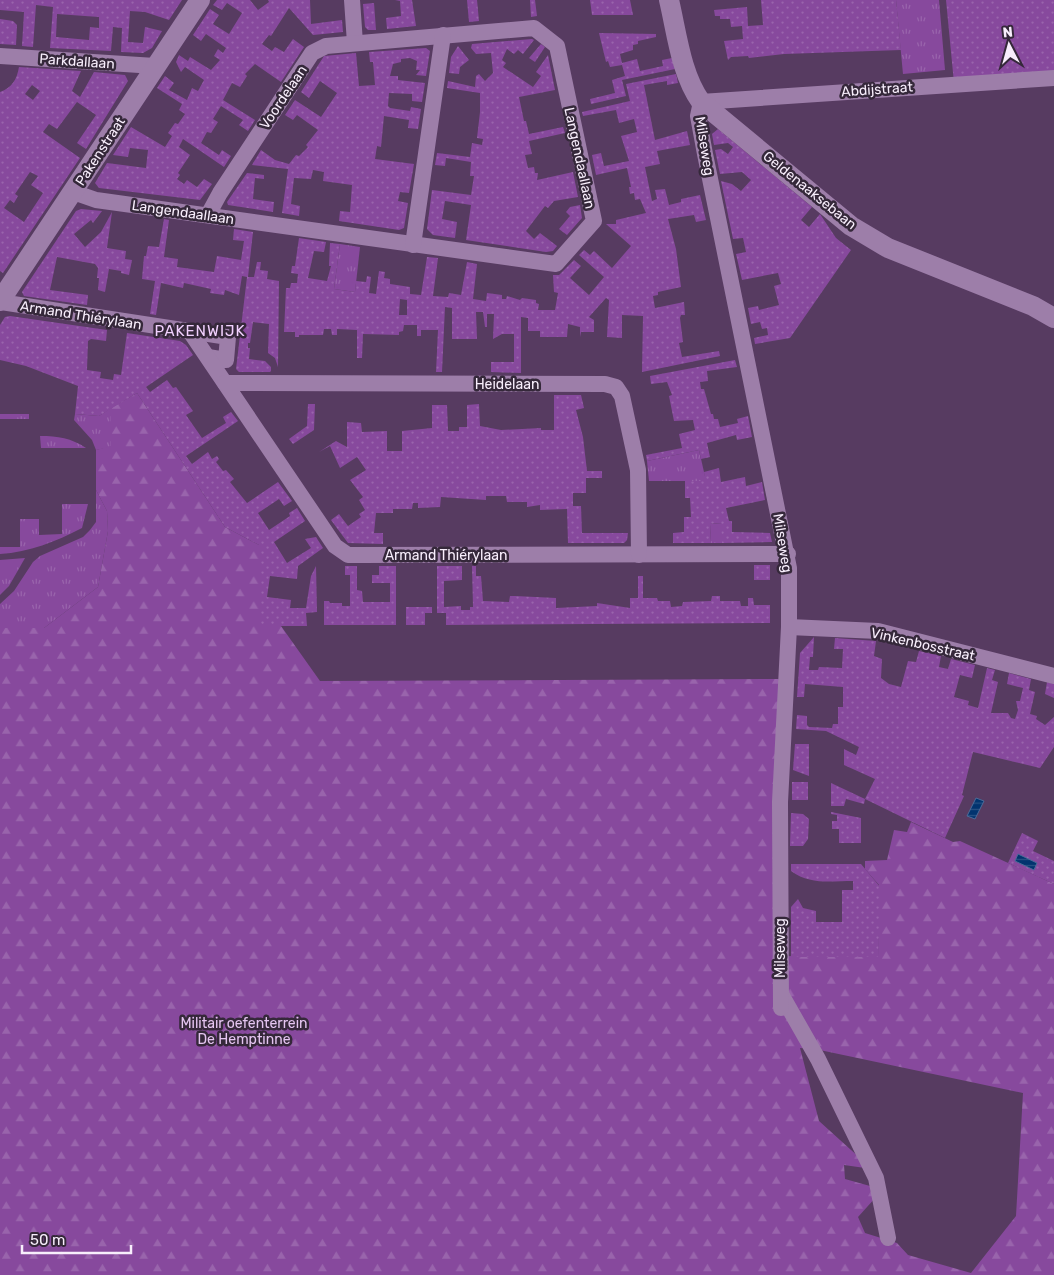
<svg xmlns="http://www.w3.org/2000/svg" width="1054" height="1275" font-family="Rubik,sans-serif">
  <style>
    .grass { fill: url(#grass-tufts) }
    .forest { fill: url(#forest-firs); fill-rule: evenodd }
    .garden { fill: url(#garden-dots); fill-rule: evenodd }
    .water { fill: url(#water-rules); stroke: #4c6c99 }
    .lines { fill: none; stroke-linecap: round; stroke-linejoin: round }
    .minor { stroke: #9d7ea9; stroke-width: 16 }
    .tertiary { stroke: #9d7ea9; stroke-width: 20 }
    .labels { text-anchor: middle; stroke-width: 5; stroke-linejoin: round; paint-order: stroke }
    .street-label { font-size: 14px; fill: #f8eefc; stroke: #35283a }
    .park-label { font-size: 14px; fill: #e5c5f1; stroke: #35283a }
    .neighbourhood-label { font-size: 15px; letter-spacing: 1px; fill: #f2d1ff; stroke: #35283a }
  </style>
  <defs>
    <pattern id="grass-tufts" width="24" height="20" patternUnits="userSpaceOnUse" patternTransform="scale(1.25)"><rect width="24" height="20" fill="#87499d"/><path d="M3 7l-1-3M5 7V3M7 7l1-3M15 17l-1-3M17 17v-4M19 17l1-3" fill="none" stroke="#9964ac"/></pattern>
    <pattern id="forest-firs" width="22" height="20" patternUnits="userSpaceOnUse" patternTransform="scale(1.25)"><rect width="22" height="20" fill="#87499d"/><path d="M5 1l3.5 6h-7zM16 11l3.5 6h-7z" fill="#9964ac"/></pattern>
    <pattern id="garden-dots" width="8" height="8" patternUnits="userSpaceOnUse" patternTransform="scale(1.25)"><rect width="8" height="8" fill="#87499d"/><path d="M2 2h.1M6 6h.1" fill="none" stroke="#9964ac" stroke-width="1.8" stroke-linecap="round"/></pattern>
    <pattern id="water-rules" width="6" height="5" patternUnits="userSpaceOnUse" patternTransform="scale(1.25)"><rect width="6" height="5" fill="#02346f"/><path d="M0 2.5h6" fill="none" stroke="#285284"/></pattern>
  </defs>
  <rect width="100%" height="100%" fill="#573b61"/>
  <g class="grass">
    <polygon points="896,0 939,0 945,70 903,74"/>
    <polygon points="340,244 360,247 355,292 334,289"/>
    <polygon points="111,408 111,447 96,450 92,440 74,420 75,414 99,416"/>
    <rect x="0" y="414" width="29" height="5"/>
    <path d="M40,436C58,436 71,438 86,448H41Z"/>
    <polygon points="699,450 706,481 649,481 647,461"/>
    <polygon points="96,490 107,511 108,531 98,587 44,628 0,628 0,604 14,591 33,562 40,556 83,537 90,530 96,522"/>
    <path d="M62,504H88L82,528C55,542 30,552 0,554V547H20V519H39V535L62,534Z"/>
    <polygon points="722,523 722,543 711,543 710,524"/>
    <polygon points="25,558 9,586 0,595 0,560"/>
  </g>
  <path class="forest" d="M137,393L225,527L259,545V626H281L320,681L780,679V956L878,957L879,885L865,869V861L887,860L894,830L907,832L911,822L953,842L960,841L1054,884V1275H0V628H44L98,587L108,531L107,511L96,490V450L111,446V408ZM800,1048L815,1049L1023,1093L1016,1216L971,1273L908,1255L897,1243L865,1233L858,1217L876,1197L870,1186L845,1179L844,1165L865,1168L861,1159L819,1121Z"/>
  <g class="garden">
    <path d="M0,0H182L169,20L145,12L130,11L128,42L143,43L145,27L162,31L152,48L143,53L121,52L122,28L113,27L111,51L50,48L53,7L36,5L33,47L22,46L24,12L0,10ZM57,14L99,17V28L90,27L89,40L56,37Z"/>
    <polygon points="217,0 250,0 258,10 269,2 268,0 310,0 311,24 342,20 343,32 313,35 289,8 271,36 269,35 262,44 272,51 275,47 284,52 293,39 304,47 281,82 255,64 245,74 247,76 240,87 232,83 223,100 255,120 248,131 239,125 243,120 221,106 213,119 218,122 211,133 207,132 201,143 219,155 222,150 231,156 224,167 183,139 179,147 190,155 178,173 180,175 177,179 184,184 187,180 197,187 204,179 212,184 200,200 99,188 95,183 107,163 146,168 148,150 130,148 128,157 113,155 131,127 165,147 172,136 168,133 175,123 178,124 185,114 179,110 182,104 157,88 165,76 174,83 169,90 187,100 192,88 198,91 204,80 185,67 181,72 176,62 179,55 188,61 190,57 211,70 220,60 214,56 218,49 223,53 226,48 206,34 201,41 193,35 210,9 219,15 213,24 229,34 242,13 227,3 222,10 213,5"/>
    <polygon points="395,0 412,0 416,26 387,29 386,18 401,16 400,1"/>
    <polygon points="467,0 477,0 479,21 469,22"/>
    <polygon points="530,0 535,0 537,16 531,17"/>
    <polygon points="590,0 630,0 633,15 592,15"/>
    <polygon points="761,0 896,0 901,50 784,54 749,58 748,56 731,57 728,60 724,41 743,39 742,26 731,27 730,19 720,19 720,16 715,16 714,10 747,7 748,26 763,25"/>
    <polygon points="946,0 1054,0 1054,78 954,83"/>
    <polygon points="374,3 376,30 368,30 365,27 363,4"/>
    <polygon points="0,19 13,21 17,25 16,45 0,44"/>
    <polygon points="599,33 656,34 656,37 638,41 638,44 633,45 633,50 620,54 622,63 637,59 640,71 663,66 662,60 672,58 675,69 622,80 626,96 591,104 590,99 615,93 612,80 625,76 622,65 610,67 608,61 606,62"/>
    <polygon points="532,39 534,40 523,54 518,50 514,54 507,49 502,60 506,63 503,67 533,87 541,76 536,72 548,55 555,90 519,97 524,121 526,121 529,134 563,127 565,133 529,141 532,154 525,155 528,168 534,167 535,173 538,173 537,180 573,172 578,197 554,201 548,208 545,206 526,231 534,239 540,233 557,246 553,251 546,252 466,240 471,205 445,201 442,219 457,222 455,238 433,235 427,229 432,190 471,195 474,176 470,176 471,162 446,158 445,166 435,165 437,153 470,157 472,143 482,145 483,139 477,138 480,112 480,93 447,88 448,81 475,87 476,76 479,74 485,81 493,73 491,53 476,54 471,48 472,44"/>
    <polygon points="541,44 545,47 535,62 529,58"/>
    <polygon points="458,46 469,60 460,67 459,74 449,73 451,57"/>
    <polygon points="426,48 430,51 426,76 416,75 420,70 416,70 417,61 410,58 401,59 401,62 393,64 390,76 398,76 398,80 425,83 422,102 412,101 412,94 389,93 388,106 390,108 410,111 411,107 421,109 418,129 408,128 409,120 384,116 381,147 377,146 375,159 414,164 409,193 400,192 398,201 408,203 404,228 399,230 339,221 340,211 350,212 352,185 323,181 324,172 313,170 311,179 294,178 291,204 300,206 299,216 282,213 288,169 252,165 261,150 275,160 289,164 296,155 299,156 308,147 306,145 318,130 297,115 293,120 285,115 295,100 321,117 337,93 320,81 309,98 301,92 324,56 356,53 359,86 375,85 373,62 370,62 369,52"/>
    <path d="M19,67L81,71L72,91L80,97L94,72L125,75L128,81L86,149L77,143L96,115L77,102L57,129L49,124L43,132L80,158L3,273L0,271V92C12,88 17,79 19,67ZM32,85L40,91L33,100L25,94ZM30,172L38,176L31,185L43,193L24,222L4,208L10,200L14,203L18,196L15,194Z"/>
    <path d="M676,74L678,83L667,85V81L644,85L655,140L687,131L690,145L657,151L660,164L645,167L652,201L657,199L655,190L665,189L669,205L681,202V199L700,195L706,220L696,222L694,215L668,219L676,249L681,287L658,292V295L653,296L655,308L684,302L685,315H681L680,318L683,342L679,343L682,357L719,351L720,356L642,372L643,316L622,315V338L607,337L609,300L606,298L589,317L594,320V332H581L580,337V327L568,324L567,337H540V331H528V318L521,317V373L491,372V362H514V334H502L493,339L494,314H487V327H485L483,312H476L477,339H452V308L445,307L442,372H436L438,330H421V336H417V325H404L403,331L399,332V335L363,334L362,358H357V330L337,329V335H332L331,329H324L323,335H299V337H295V332H284L286,288H290L291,283H297L298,274L291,273L292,266H295L299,238L326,242L324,252L314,251L308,278L327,281L331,266H329L330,243L340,244L334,289L355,292L356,281L366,282L367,276L371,277L369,293L376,294L379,271L385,272L384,278L390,279V284L410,287V294L421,295L427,257L438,258L433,296L448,297L449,293L461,295L467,262L477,264L473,299L486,301L487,293L502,295V299H506L507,296L520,300L522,298L536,300V303L539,304L538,310H555L558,293L554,292L553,275H559L574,260L581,266L570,278L589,295L604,277L579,255L584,250L590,255L594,251L612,268L631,246L606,224H616V220L646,213L640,199L635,200L634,193L630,194L629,187H631L627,168L596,175L592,155L601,153L604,166L629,161L621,136L637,132L634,119L619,123L616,110L583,116L582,112L630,101L626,84ZM400,299L407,300V315H399Z"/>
    <polygon points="718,129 812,207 801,220 809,227 820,214 836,238 851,250 790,338 755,344 754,338 768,335 767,328 762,329 760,322 751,324 748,308 758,306 759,310 779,305 774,286 781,284 778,273 742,280 736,254 746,252 743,238 733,239 721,181 732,184 741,191 751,180 742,172 720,174 715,150 721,149 728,154 733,147 728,143 714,145 712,134"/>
    <polygon points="247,173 264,175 264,179 255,178 253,199 274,202 273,212 228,205 227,202"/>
    <polygon points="580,205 582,218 567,235 559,229 570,216 566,212 570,207"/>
    <polygon points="81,209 102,211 93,223 91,220 74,234 85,247 101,232 112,212 107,248 126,251 125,259 132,260 129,275 121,273 121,271 109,269 105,292 98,290 99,278 97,278 98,268 95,264 57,257 50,290 88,295 87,305 24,296 22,292 76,211"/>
    <polygon points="164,219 169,220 164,257 178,259 177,267 214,272 217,256 241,260 244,241 233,240 234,229 253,232 248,277 254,277 257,262 261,262 260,270 268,271 267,279 279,281 278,367 275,358 268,353 269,324 253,322 250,343 248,343 248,348 250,348 249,359 265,361 271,367 271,371 270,372 239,372 236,369 247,277 242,276 239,295 225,290 224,295 210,293 211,289 184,283 183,288 161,283 156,315 150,314 155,281 142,279 144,256 146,256 148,246 159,247"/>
    <polygon points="10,316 107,330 106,341 91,339 88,341 87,370 101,372 100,378 113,380 114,374 121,375 127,333 180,341 186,345 193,355 146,387 150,392 167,380 173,388 176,387 193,411 186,415 202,438 226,423 223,417 231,412 238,421 186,456 192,464 208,452 212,459 217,456 219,459 216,462 223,471 226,470 234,479 230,482 247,503 278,482 292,501 284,506 279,499 258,513 269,530 290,516 289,513 297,508 305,521 274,542 287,563 290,561 311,548 305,539 316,537 323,548 298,566 297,579 270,576 267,597 291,600 290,608 306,608 311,576 316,566 317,612 306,613 307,626 259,626 259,545 225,527 137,393 99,416 75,414 78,386 26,366 0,360 0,325 5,317"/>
    <polygon points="735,360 737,367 707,371 708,381 700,382 701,389 704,389 711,414 713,414 714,419 718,419 720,427 738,423 737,419 748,416 752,437 737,440 736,435 707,443 710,457 701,459 699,450 647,461 646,455 682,448 679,434 695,430 693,420 674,421 669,396 672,395 667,382 651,384 650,376"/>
    <polygon points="554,395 581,395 584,408 576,410 583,437 587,471 602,471 602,478 586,478 586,493 573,493 573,506 581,506 582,533 628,533 627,540 624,543 568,543 567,509 540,510 540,505 527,507 527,502 507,502 506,496 486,496 486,500 441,497 440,507 418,508 418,503 413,503 412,509 393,509 393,513 376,513 374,533 383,533 383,544 348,543 331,520 339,514 348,526 361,517 359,514 365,510 359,500 363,497 350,480 366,470 357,457 340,468 330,446 319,452 336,441 347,447 347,422 361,423 362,432 387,431 387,451 402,451 402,431 432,428 432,405 447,405 448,431 459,431 459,427 467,427 467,405 479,404 480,426 501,430 541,428 541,430 554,430"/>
    <polygon points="308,404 315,404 314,430 293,444 289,439 307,426"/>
    <polygon points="719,468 721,482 745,477 746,486 762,482 765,500 726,508 729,521 732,521 732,532 770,533 772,542 722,543 721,523 710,524 711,543 673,543 673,533 684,532 684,517 691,517 690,498 685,498 685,481 705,481 704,472"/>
    <rect x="754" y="565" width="16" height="15"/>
    <polygon points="345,566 357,566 357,590 362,591 363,602 390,602 390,583 372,583 372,575 379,575 379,566 396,566 396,625 324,625 324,601 329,601 330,603 342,603 342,606 350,606 350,575 345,575"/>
    <polygon points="437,566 462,566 462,580 444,581 444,607 461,606 461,610 470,610 470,607 473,607 472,566 476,566 476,576 481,576 483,601 509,602 510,596 515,596 556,598 556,608 597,606 597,603 630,608 630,598 638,598 638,576 643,576 643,598 657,598 658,601 670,601 671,607 682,606 683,602 711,601 712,596 720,596 720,601 740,601 741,606 748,606 748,598 753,598 754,605 770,605 770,623 446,625 446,613 437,613"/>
    <polygon points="406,607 432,607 432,613 425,613 425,625 406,625"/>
    <polygon points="814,637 813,657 810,657 809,670 818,670 819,667 842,668 843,649 834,649 835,638 876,641 874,656 882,659 881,678 889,684 901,687 908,661 916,662 919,651 941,656 939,667 948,669 951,659 975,665 972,678 960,675 954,697 969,701 968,705 978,708 987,668 995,670 992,680 998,682 991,713 1008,713 1011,718 1015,719 1018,710 1016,701 1020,701 1023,688 1007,684 1009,673 1031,679 1029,690 1035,692 1030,714 1037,716 1036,719 1045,725 1054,717 1054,747 1040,768 973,752 962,795 964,796 945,838 865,799 875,779 844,765 844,749 856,755 859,747 826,731 796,729 797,715 807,716 807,725 809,727 832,728 833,724 838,724 838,707 843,707 843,687 805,684 804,697 797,697 800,653"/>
    <polygon points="1047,682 1054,684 1054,698 1045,694"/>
    <polygon points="795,744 809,744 809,776 793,770"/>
    <rect x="792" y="782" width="16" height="18"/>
    <polygon points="831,783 865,799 864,804 846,799 844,806 831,806"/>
    <polygon points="831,812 861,818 861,843 839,843 839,829 832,829 832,821 837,821 837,815 831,814"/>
    <polygon points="791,813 803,814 809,819 808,839 803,846 790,846"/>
    <polygon points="1022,833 1038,841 1033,851 1054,861 1054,884 1008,863"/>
    <path d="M791,864H861L881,888L878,957H791V907L798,899L803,908L816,911V922H842V890H853V881C830,881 810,885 791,871Z"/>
  </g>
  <g class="water">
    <polygon points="976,798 984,801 975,819 967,816"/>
    <polygon points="1018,854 1037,863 1034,870 1015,861"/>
  </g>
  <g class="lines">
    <g class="minor">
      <polyline points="352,0 355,43"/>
      <polyline points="0,56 155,66"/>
      <polyline points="73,192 96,200 556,264 594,221 557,46 534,28 326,46 312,53 220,193 208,215"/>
      <polyline points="413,245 443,35"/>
      <polyline points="0,302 228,337 226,360 208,357"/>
      <polyline points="191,333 335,546 348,555 788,554"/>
      <polyline points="225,383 605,384 616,387 622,396 638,470 639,555"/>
      <polyline points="789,627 878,631 1054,676"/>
      <polyline points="781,994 818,1059 876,1178 888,1238"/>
      <polyline points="781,1008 780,802 789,627 789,568 705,154 698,116 701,102 1054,78"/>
    </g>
    <g class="tertiary">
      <path d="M669,0C677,34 681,74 701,102L851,226L888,248L1033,306L1054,318"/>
      <polyline points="0,301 200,0"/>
    </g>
  </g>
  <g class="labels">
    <g class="street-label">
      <text transform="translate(77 61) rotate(4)" y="5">Parkdallaan</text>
      <text transform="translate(877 89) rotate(-4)" y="5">Abdijstraat</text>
      <text transform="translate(283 97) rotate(-56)" y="5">Voordelaan</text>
      <text transform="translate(705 146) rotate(81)" y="5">Milseweg</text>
      <text transform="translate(100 151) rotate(-57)" y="5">Pakenstraat</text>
      <text transform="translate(580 158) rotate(78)" y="5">Langendaallaan</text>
      <text transform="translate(810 190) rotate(39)" y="5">Geldenaaksebaan</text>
      <text transform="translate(183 212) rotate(8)" y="5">Langendaallaan</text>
      <text transform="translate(81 315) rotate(9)" y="5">Armand Thiérylaan</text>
      <text x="507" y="389">Heidelaan</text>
      <text transform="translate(783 543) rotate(81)" y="5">Milseweg</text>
      <text x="446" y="560">Armand Thiérylaan</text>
      <text transform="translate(923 644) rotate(13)" y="5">Vinkenbosstraat</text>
      <text transform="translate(780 948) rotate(-90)" y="5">Milseweg</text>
    </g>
    <g class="park-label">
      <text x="244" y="1028">Militair oefenterrein<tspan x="244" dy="16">De Hemptinne</tspan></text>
    </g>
    <g class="neighbourhood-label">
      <text x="200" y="336">PAKENWIJK</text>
    </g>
  </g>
  <g transform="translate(1009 45) rotate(354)" stroke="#35283a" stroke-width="4" paint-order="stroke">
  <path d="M0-4L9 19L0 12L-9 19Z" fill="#f8eefc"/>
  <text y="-8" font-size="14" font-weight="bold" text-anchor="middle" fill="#f8eefc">N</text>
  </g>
  <path d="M22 1245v8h109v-8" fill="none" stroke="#f8eefc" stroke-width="2.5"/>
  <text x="30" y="1245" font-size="15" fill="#f8eefc" stroke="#35283a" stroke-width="4" paint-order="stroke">50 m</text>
</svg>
